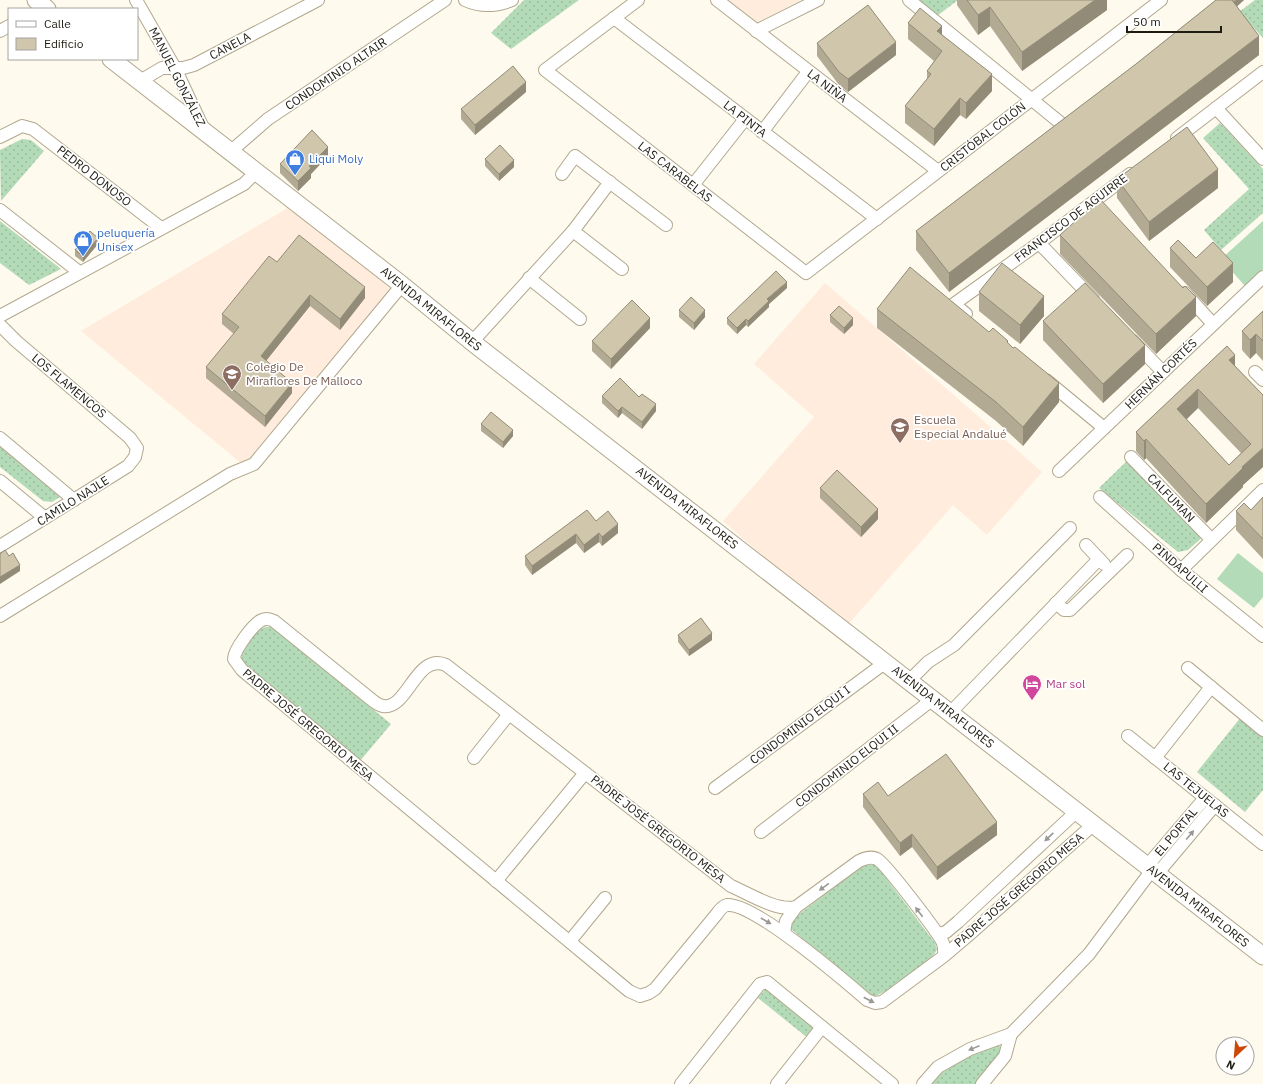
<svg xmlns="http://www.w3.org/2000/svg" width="1263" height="1084" font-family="'IBM Plex Sans',sans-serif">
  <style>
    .education { fill: #ffecdc }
    .grass { fill: url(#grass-dots) }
    .pitch { fill: #b3dbb8 }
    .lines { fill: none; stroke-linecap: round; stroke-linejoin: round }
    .street-casing { stroke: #b1a88d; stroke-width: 14 }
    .secondary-casing { stroke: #b1a88d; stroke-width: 19 }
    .street { stroke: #fff; stroke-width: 12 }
    .secondary { stroke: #fff; stroke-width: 17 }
    .wall { fill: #b3aa93; fill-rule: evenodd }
    .shaded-wall { fill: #928b78 }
    .building { fill: #d0c6ab; stroke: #928b78; fill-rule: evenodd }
    .oneway { fill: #9a9893 }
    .labels { text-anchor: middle; stroke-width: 3.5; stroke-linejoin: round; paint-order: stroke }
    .street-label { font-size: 12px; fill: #1e1b10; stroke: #fff }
    .shop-label { font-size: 12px; fill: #366cbe; stroke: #fff; text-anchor: start }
    .education-label { font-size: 12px; fill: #785e54; stroke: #fff; text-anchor: start }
    .hotel-label { font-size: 12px; fill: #b23c85; stroke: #fff; text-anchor: start }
  </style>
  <defs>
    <pattern id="grass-dots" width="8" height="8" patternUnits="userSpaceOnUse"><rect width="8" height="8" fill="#b3dbb8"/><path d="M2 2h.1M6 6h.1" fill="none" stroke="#9abb9d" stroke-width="1.8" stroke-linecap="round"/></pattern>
  </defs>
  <rect width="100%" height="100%" fill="#fefaee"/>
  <g class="education">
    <polygon points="728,0 801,0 756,23"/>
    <polygon points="291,206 392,290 247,468 81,331"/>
    <polygon points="825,283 1042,472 987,535 953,505 845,628 723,521 814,417 754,364"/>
  </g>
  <g class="grass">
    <polygon points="524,0 579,0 511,49 491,33"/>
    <polygon points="909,0 958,0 933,19"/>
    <polygon points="1255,0 1263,0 1263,38 1239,12"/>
    <polygon points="1220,123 1263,169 1263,213 1221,250 1204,230 1249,189 1203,138"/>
    <polygon points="22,139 31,140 44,151 1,201 0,150"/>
    <polygon points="0,221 61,269 29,285 0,263"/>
    <polygon points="0,447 60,497 52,502 43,501 0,467"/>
    <polygon points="1129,459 1205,535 1188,550 1178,552 1099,488"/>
    <path d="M265,627H272L391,724L360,761L242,661C239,651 256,630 265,627Z"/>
    <polygon points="1241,717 1263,736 1263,790 1245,812 1197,772"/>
    <path d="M868,864L875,865L880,870L935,943L937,949C934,961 888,992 875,996L868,994L790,928L793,919L862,866Z"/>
    <polygon points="769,985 820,1026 809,1039 758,998"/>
    <path d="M997,1045L1001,1047L1000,1053L976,1084H928C950,1065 970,1055 997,1045Z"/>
  </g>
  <g class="pitch">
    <polygon points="1263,221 1263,269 1245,286 1221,259"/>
    <polygon points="1238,553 1263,573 1263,597 1254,608 1217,579"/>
  </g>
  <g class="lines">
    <g class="street-casing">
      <g id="street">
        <polyline points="136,0 175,68 204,130"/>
        <path d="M465,0C480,7 497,6 512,0"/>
        <polyline points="638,0 545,70 806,273 1161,0"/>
        <polyline points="717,0 938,171"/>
        <polyline points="909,0 1063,125"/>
        <polyline points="614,18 877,219"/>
        <polyline points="0,31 9,26"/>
        <polyline points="756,31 818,0"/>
        <polyline points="140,81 162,68 183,68 194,65 318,0"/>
        <polyline points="1216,108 1263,159"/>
        <polyline points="762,132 808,72"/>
        <polyline points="0,137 22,126 33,129 161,228"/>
        <polyline points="1177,138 1263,72"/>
        <polyline points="230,152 268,119 445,0"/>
        <polyline points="562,174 575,156 666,225"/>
        <polyline points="693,185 745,119"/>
        <polyline points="0,210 79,272"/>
        <polyline points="573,231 622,269"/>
        <polyline points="1039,243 1093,299"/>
        <polyline points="529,278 580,319"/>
        <polyline points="1185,293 1213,324"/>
        <polyline points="966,314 954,304 1039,243 1130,174"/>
        <polyline points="0,316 244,184 256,172"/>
        <polyline points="0,325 16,341 130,438 137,448 135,457 128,466 0,546"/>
        <polyline points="1133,341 1163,372"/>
        <polyline points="472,342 573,231 610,182"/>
        <polyline points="1255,372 1263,380"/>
        <polyline points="1046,380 1104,428"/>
        <polyline points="0,438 74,500"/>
        <polyline points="1131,457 1211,539"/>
        <polyline points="1059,471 1263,277"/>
        <polyline points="0,481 45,518"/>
        <polyline points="1100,497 1181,570 1263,636"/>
        <polyline points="1086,545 1104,564"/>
        <polyline points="1181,570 1263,490"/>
        <polyline points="1056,603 1064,610 1070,610 1127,555"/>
        <polyline points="0,616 230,474 254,464 402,285"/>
        <polyline points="1188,668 1263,730"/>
        <polyline points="909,681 928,662 954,645 1070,528"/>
        <polyline points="950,713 1099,559"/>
        <polyline points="1128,736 1263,844"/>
        <polyline points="474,758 509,714"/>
        <polyline points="1155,758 1211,687"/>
        <polyline points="715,788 886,662"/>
        <polyline points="761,832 933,699"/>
        <polyline points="1147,866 1205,798"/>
        <polyline points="1157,874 1215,805"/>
        <polyline points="496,881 585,773"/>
        <polyline points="784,933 786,921 796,907"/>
        <polyline points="938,934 946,932 958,922 1077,811"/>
        <polyline points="570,941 605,898"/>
        <path d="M944,956C944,951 945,946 942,941C936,930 886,864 877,859C871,856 865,858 859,861L796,907C777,912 748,893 731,886L446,665C416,652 408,710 383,706C377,705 372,700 367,696L274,621C270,619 266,618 262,620C253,624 234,650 234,659L242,670L629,991L640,996L649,993L655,989L716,915C719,911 722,906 727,905C753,902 845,981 867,1000L875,1003L882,1002L944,956L971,933L1094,824"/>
        <polyline points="681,1084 760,984 767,982 892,1084"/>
        <polyline points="777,1084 822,1027"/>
        <polyline points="923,1084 938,1067 970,1049 1011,1034 1089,954 1152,870"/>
        <polyline points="982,1084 1005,1056 1011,1034"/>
      </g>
    </g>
    <g class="secondary-casing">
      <g id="secondary">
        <polyline points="36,0 47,9"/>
        <polyline points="111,59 402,285 472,342 1263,956"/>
      </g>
    </g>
    <use href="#street" class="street"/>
    <use href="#secondary" class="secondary"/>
  </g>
  <g class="wall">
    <polygon points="957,0 1107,0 1107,10 1022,71 990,26 978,35 957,5"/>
    <polygon points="1216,0 1244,0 1237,6 1259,55 949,292 916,250 916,231 1136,64"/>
    <polygon points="908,23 942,35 992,91 966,119 960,115 934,146 905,123 905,106 927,79 927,71 934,61 908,39"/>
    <polygon points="817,43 896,55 848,92 839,85 817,56"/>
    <polygon points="526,92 475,135 461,119 461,109"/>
    <polygon points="328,156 311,174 311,178 298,191 280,173 280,164"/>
    <polygon points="485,159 514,167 499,181 485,166"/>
    <polygon points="1117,179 1218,188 1149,241 1117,198"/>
    <polygon points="1060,235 1196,316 1156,354 1060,254"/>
    <polygon points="98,244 83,262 75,256 75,250"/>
    <polygon points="1170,248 1196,258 1233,282 1207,306 1170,267"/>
    <polygon points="277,262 365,298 340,330 310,306 266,361 292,393 265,427 206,378 206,367 234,334 222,324 222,314"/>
    <polygon points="787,288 769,304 769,307 748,327 746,325 737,334 727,324 727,318"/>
    <polygon points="979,292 1044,316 1020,344 979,311"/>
    <polygon points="877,309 989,332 1008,343 1059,402 1023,446 996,421 877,328"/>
    <polygon points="679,310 705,317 694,330 679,317"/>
    <polygon points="1263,311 1263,361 1256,353 1250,359 1242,350 1242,331"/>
    <polygon points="830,315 853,325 844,334 830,322"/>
    <polygon points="1043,321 1145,364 1103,403 1043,340"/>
    <polygon points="650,328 611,369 592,351 592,341"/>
    <path d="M1227,346L1235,366L1263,395V467L1243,485V487L1206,523L1146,458L1144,460L1136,451V432ZM1198,408L1241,453L1229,465L1186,419Z"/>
    <polygon points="602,396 639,397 656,411 642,429 622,413 618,418 602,403"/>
    <polygon points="481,424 513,436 503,448 481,431"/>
    <polygon points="820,488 878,519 861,537 820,498"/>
    <polygon points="1263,497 1263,559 1236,530 1236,511 1251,510"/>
    <polygon points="596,521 618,533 602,546 599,542 584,553 576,543 532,575 525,565 525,556"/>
    <polygon points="678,635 712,640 689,656 678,642"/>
    <polygon points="863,794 888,796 997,835 937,880 912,847 900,856 863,807"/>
  </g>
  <g class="shaded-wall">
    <polygon points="1095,0 1107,0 1107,10 1022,71 1022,52"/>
    <polygon points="1237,0 1244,0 1232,11 1232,4"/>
    <polygon points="990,7 990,26 978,35 978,15"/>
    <polygon points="942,26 942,42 937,31"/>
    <polygon points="1259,36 1259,55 949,292 949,273"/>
    <polygon points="896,42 896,55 848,92 848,79"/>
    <polygon points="992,74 992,91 966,119 966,103"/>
    <polygon points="526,82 526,92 475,135 475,125"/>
    <polygon points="960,98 960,115 934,146 934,129"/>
    <polygon points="328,147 328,156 311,174 311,178 298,191 298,181 309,166"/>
    <polygon points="514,160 514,167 499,181 499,174"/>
    <polygon points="1218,169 1218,188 1149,241 1149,222"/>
    <polygon points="98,238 98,244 83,262 83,256"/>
    <polygon points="1233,263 1233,282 1207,306 1207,287"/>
    <polygon points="787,282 787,288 769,304 769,307 748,327 748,321 767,299"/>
    <polygon points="365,287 365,298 340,330 340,319"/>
    <polygon points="310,295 310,306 261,367 261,356"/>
    <polygon points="1044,296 1044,316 1020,344 1020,325"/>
    <polygon points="1196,297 1196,316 1156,354 1156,334"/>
    <polygon points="705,310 705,317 694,330 694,323"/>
    <polygon points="650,318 650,328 611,369 611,359"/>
    <polygon points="853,318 853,325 844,334 844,328"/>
    <polygon points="746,319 746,325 737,334 737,328"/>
    <polygon points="1256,334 1256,353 1250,359 1250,340"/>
    <polygon points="1145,345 1145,364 1103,403 1103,384"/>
    <polygon points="1235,355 1235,374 1229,360"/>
    <polygon points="292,383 292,393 265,427 265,416"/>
    <polygon points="1059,383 1059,402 1023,446 1023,427"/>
    <polygon points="1198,389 1198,408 1177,429 1177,409"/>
    <polygon points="656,404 656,411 642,429 642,422"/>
    <polygon points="622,407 622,413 618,418 618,411"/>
    <polygon points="513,430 513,436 503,448 503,442"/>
    <polygon points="1146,439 1146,458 1144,460 1144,441"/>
    <polygon points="1263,448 1263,467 1243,485 1243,487 1206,523 1206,504 1242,467"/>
    <polygon points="878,509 878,519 861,537 861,527"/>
    <polygon points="618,524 618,533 602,546 602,537"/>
    <polygon points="599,533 599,542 584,553 584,545"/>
    <polygon points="576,534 576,543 532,575 532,566"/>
    <polygon points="20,565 20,571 0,584 0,577"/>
    <polygon points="712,633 712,640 689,656 689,650"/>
    <polygon points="997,822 997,835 937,880 937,867"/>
    <polygon points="912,834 912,847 900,856 900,843"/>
  </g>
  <g class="building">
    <polygon points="967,0 1095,0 1022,52 990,7 978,15"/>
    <polygon points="1216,0 1232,0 1259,36 949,273 916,231 1136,64"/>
    <polygon points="1232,0 1237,0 1234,2"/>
    <polygon points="868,5 896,42 848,79 839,72 817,43"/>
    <polygon points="920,8 942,26 937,31 992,74 966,103 960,98 934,129 905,106 931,74 927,71 942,51 908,23"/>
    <polygon points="513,66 526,82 475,125 461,109"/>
    <polygon points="1187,127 1218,169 1149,222 1117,179"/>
    <polygon points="312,130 328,147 309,166 311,168 298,181 280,164"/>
    <polygon points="500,145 514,160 499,174 485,159"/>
    <polygon points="1100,199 1183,288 1185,286 1196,297 1156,334 1060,235"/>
    <polygon points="90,231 98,238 83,256 75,250"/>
    <polygon points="299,235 365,287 340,319 310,295 261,356 292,383 265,416 206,367 239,327 222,314 269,256 277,262"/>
    <polygon points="1178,240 1196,258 1213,242 1233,263 1207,287 1170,248"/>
    <polygon points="1002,263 1044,296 1020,325 979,292"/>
    <polygon points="910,267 989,332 993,328 1008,341 1007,342 1013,348 1015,347 1059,383 1023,427 996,402 877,309"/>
    <polygon points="776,271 787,282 767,299 769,301 748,321 746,319 737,328 727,318"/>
    <polygon points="1085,283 1145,345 1103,384 1043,321"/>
    <polygon points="691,297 705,310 694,323 679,310"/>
    <polygon points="632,300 650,318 611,359 592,341"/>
    <polygon points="839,306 853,318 844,328 830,315"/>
    <polygon points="1263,311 1263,341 1256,334 1250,340 1242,331"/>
    <path d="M1227,346L1235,355L1229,360L1263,395V448L1242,467L1243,468L1206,504L1146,439L1144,441L1136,432ZM1198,389L1251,444L1229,465L1177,409Z"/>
    <polygon points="620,378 639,397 642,394 656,404 642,422 622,407 618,411 602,396"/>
    <polygon points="491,412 513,430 503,442 481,424"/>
    <polygon points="837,470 878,509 861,527 820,488"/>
    <polygon points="1263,497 1263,539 1236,511 1244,503 1251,510"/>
    <polygon points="587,510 596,521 608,511 618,524 602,537 599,533 584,545 576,534 532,566 525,556"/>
    <polygon points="5,550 9,556 13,553 20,565 0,577 0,554"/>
    <polygon points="701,618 712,633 689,650 678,635"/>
    <polygon points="946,754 997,822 937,867 912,834 900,843 863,794 878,782 888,796"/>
  </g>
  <defs><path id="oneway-solid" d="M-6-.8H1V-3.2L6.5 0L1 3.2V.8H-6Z"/></defs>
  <g class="oneway">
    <use href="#oneway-solid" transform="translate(1190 835) rotate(-50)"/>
    <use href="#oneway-solid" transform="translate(1049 837) rotate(137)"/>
    <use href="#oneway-solid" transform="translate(824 887) rotate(144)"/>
    <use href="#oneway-solid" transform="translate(919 912) rotate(-127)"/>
    <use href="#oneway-solid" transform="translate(766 921) rotate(30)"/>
    <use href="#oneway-solid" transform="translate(869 1000) rotate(28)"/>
    <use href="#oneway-solid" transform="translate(974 1048) rotate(158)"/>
  </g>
  <defs>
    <g id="shop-pin" transform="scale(1)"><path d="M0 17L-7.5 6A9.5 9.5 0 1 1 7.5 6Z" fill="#3f7fe0" stroke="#fff"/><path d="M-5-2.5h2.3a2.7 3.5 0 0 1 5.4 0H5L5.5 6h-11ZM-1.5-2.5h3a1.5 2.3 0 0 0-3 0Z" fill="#fff"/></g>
    <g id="school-pin" transform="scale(1)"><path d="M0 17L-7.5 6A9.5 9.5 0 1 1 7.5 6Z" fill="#8d6e63" stroke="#fff"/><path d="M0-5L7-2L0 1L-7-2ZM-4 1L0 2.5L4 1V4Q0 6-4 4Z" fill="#fff"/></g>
    <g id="hotel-pin" transform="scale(1)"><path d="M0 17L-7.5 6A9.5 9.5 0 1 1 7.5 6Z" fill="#d1479c" stroke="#fff"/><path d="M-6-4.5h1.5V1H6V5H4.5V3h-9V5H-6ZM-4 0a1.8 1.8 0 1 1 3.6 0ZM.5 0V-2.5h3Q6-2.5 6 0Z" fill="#fff"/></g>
  </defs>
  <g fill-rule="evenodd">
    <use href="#shop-pin" x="295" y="159"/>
    <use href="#shop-pin" x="83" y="240"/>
    <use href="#school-pin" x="232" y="374"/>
    <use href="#school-pin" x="900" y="427"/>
    <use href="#hotel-pin" x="1032" y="684"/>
  </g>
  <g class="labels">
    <g class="street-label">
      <text transform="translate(230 46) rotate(-28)" y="4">CANELA</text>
      <text transform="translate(336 74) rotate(-34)" y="4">CONDOMINIO ALTAIR</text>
      <text transform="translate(177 77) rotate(63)" y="4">MANUEL GONZÁLEZ</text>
      <text transform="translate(827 86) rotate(37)" y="4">LA NIÑA</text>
      <text transform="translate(745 119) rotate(38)" y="4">LA PINTA</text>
      <text transform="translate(983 137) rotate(-38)" y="4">CRISTÓBAL COLÓN</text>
      <text transform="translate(675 172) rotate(38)" y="4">LAS CARABELAS</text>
      <text transform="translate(94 176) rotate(38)" y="4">PEDRO DONOSO</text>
      <text transform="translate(1071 218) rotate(-37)" y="4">FRANCISCO DE AGUIRRE</text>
      <text transform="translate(431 309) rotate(39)" y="4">AVENIDA MIRAFLORES</text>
      <text transform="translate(1161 374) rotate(-44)" y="4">HERNÁN CORTÉS</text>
      <text transform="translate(69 386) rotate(40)" y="4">LOS FLAMENCOS</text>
      <text transform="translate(1171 498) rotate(46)" y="4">CALFUMAN</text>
      <text transform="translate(73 501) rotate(-32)" y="4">CAMILO NAJLE</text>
      <text transform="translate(687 508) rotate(38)" y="4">AVENIDA MIRAFLORES</text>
      <text transform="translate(1180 568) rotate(41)" y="4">PINDAPULLI</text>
      <text transform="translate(943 707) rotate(38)" y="4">AVENIDA MIRAFLORES</text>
      <text transform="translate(308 725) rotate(40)" y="4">PADRE JOSÉ GREGORIO MESA</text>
      <text transform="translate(800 725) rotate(-37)" y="4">CONDOMINIO ELQUI I</text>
      <text transform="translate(847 766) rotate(-38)" y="4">CONDOMINIO ELQUI II</text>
      <text transform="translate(1196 790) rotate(39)" y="4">LAS TEJUELAS</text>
      <text transform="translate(658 829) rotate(38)" y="4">PADRE JOSÉ GREGORIO MESA</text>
      <text transform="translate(1176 832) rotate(-50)" y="4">EL PORTAL</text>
      <text transform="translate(1019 890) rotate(-41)" y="4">PADRE JOSÉ GREGORIO MESA</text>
      <text transform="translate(1198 906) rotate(38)" y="4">AVENIDA MIRAFLORES</text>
    </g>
    <g class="shop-label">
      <text x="309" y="163">Liqui Moly</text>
      <text x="97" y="237">peluquería<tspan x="97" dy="14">Unisex</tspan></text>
    </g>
    <g class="education-label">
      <text x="246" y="371">Colegio De<tspan x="246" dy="14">Miraflores De Malloco</tspan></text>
      <text x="914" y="424">Escuela<tspan x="914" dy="14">Especial Andalué</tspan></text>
    </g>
    <g class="hotel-label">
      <text x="1046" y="688">Mar sol</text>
    </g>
  </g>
  <rect x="8" y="8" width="130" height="52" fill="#ffffff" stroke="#a5a49f"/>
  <rect x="16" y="21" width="20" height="6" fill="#ffffff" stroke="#a5a49f"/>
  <text x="44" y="28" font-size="12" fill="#1e1b10">Calle</text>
  <rect x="16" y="38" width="20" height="12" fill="#d0c6ab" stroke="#a5a49f"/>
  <text x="44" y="48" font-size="12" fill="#1e1b10">Edificio</text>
  <g transform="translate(1235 1056) rotate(206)"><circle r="19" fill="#ffffff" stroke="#a5a49f"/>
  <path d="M0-3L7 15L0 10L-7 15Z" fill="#cd4709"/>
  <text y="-6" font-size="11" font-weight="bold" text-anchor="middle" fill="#1e1b10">N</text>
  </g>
  <path d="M1127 26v6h94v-6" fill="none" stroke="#1e1b10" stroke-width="2"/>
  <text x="1133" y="26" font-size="12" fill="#1e1b10" stroke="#ffffff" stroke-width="3" paint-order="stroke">50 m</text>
</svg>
